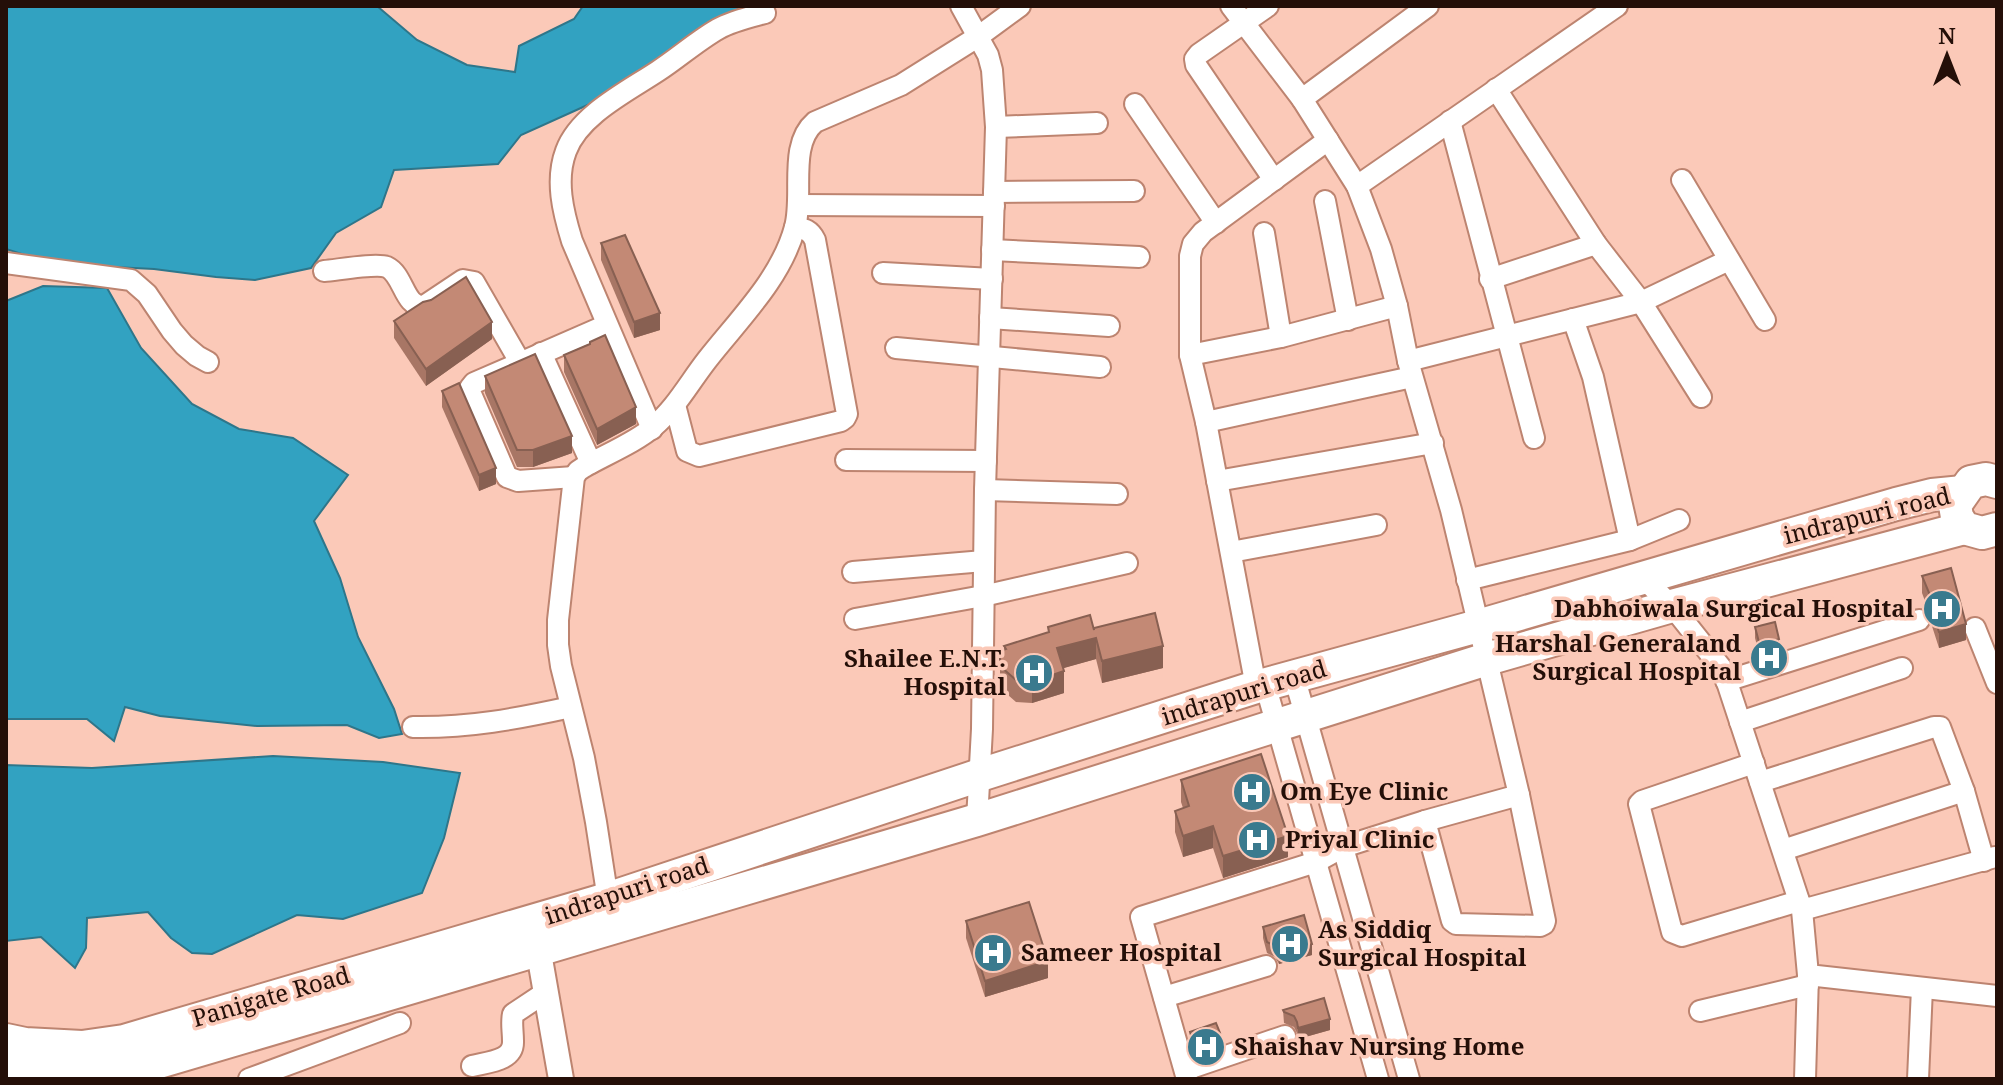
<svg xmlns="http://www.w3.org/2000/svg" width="2003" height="1085" font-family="'Noto Serif',serif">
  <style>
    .water { fill: #32a2c1; stroke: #2e768a; stroke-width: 2 }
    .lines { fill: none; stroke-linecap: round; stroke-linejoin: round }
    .minor-casing { stroke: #bd8470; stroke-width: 24 }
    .tertiary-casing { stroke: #bd8470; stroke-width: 28 }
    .primary-casing { stroke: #bd8470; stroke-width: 36 }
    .minor { stroke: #fff; stroke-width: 20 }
    .tertiary { stroke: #fff; stroke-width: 24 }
    .primary { stroke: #fff; stroke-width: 32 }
    .wall { fill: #a87665 }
    .shaded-wall { fill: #886052 }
    .building { fill: #c38975; stroke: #886052; stroke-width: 2 }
    .labels { text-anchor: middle; stroke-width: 7; stroke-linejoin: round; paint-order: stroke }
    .street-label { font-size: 24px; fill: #240f08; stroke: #fbc9b8 }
    .poi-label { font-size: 24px; font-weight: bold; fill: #240f08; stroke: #fbc9b8; text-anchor: start }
  </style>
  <rect width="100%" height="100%" fill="#fbc9b8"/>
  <g class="water">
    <polygon points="6,6 377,6 417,40 467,65 515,72 519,46 574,19 583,6 740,6 736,11 603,98 521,135 498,164 394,170 381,207 336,233 311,268 255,280 216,277 154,269 53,264 6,249"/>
    <polygon points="43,286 107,288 141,348 192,404 239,429 293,438 348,475 314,521 340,578 358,637 394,709 402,734 379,738 347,725 257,726 160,716 125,707 114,741 87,719 6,719 6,301"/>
    <polygon points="273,756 383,762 460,773 444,838 422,893 343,919 297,915 212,954 192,953 171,938 148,912 87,918 86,948 75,968 41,937 6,941 6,765 92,768"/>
  </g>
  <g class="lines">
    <g class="minor-casing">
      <g id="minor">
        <polyline points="961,6 988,55 992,70 996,127 985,490 982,729 977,820"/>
        <polyline points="1231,6 1302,99 1357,186 1381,249 1397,306 1408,361 1451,510 1519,795 1545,921 1544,924 1540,926 1456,924 1452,921 1425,821"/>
        <polyline points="1268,6 1199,54 1195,59 1196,65 1274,180"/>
        <polyline points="1496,89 1596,244 1641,302 1701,397"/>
        <polyline points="1302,99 1428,6"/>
        <polyline points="1135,104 1216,223"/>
        <polyline points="1450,121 1534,438"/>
        <polyline points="996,127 1097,123"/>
        <polyline points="1682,180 1765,320"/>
        <polyline points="1357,186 1617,6"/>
        <polyline points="994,192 1134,191"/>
        <polyline points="1325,201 1348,320"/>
        <polyline points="798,205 994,206"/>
        <polyline points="1264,233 1281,337"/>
        <polyline points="992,250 1139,257"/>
        <polyline points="6,263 131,280 147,294 172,331 184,345 197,356 208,362"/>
        <path d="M324,271C337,270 376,263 387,267C404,275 404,308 424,306L463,280L474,282L520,362"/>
        <polyline points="883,273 992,279"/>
        <polyline points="1490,279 1596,244"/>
        <polyline points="990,318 1109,326"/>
        <polyline points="1573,319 1593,377 1630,540"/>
        <polyline points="896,348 1100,367"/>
        <polyline points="541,353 591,463"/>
        <polyline points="1190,355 1281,337 1397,306"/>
        <polyline points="1408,361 1641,302 1729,260"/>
        <path d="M675,405L687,451L699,456L841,421L845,418L847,414L815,240C810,230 805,229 795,227"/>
        <polyline points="1206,422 1412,377"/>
        <path d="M652,429L572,241C563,212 555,180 566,151C579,115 628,91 658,71C678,58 697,41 718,29C732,21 750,17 765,13"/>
        <polyline points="846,460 986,461"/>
        <polyline points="574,477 518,481 507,477 471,394 470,388 474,383 607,325"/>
        <polyline points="1217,481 1433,443"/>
        <polyline points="985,490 1117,494"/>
        <polyline points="1231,552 1376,525"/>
        <polyline points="853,572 984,561"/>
        <polyline points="1643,578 1672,606 1723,670 1802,910 1808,975 1997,996"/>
        <polyline points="1467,580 1630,540 1679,520"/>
        <polyline points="855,619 983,596 1127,563"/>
        <polyline points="1975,628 1997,683"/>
        <polyline points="1294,676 1409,1079"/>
        <polyline points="1726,681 1919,620"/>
        <polyline points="1265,684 1378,1079"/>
        <polyline points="1256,687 1206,422 1190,355 1190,256 1193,244 1203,232 1328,140"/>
        <polyline points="1740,722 1902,668"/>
        <path d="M413,727C469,728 516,719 571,707"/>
        <polyline points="1754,763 1642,801 1639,804 1672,932 1682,936 1799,901"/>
        <polyline points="1760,782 1934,727 1940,727 1964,791 1984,861"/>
        <polyline points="1783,850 1964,791"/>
        <path d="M609,906L596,822L584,758L561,666L558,645V620L574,477L578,471L584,467C603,456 638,441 653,427C676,408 689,383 707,360C739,319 781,279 795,227C804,195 788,145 815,122L901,85L979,36L1020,6"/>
        <polyline points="1802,910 1995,857"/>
        <polyline points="1164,997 1266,966"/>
        <polyline points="1700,1011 1808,985"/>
        <path d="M472,1066C488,1062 514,1061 513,1041C513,1031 511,1023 513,1014L546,992"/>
        <polyline points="1185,1070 1285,1036"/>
        <polyline points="249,1079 400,1023"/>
        <polyline points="1187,1079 1141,917 1316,862 1343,847 1425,821 1519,795"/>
        <polyline points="1805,1079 1808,975"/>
        <polyline points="1918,1079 1922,988"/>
      </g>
    </g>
    <g class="tertiary-casing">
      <polyline id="tertiary" points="536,936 561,1079"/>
    </g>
    <g class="primary-casing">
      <g id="primary">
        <polyline points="1997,482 1986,479 1971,482 1955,505 1957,517 1964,528 1982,533 1997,529"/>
        <polyline points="6,1040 25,1044 82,1047 124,1041 607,899 980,775 1256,687 1478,626 1896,504 1932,495 1963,492"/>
        <polyline points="6,1064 46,1071 97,1072 159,1062 977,820 1487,659 1672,606 1964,528"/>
      </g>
    </g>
    <use href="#minor" class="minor"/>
    <use href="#tertiary" class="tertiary"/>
    <use href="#primary" class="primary"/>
  </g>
  <g class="wall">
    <polygon points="601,243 660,330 634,338 601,260"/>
    <polygon points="394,321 492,339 426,386 394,338"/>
    <polygon points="590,342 636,424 597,445 564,372 564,355 590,345"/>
    <polygon points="485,376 572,453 533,467 517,467 485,393"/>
    <polygon points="442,391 496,484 479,491 442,407"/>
    <polygon points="1922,576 1966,640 1939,648 1931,623 1931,617 1922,593"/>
    <polygon points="1048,627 1094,628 1163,668 1102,683 1096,659 1063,668 1064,693 1032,703 1016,702 1000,688 1000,651 1004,650 1004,646 1048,633"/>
    <polygon points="1755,627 1779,650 1760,657 1755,638"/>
    <polygon points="1181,780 1288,857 1223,878 1213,848 1183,857 1175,832 1175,811 1183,808 1181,802"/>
    <polygon points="966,921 1048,978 985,997 966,938"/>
    <polygon points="1263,927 1312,955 1279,964 1275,957 1267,953 1263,938"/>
    <polygon points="1283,1010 1330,1030 1298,1039 1297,1033 1294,1027 1284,1023"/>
    <polygon points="1190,1032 1220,1044 1193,1053 1190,1043"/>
  </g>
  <g class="shaded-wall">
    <polygon points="660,313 660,330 634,338 634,322"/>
    <polygon points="492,322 492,339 426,386 426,369"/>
    <polygon points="636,407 636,424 597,445 597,429"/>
    <polygon points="572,436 572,453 533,467 533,450"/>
    <polygon points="496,468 496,484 479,491 479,475"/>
    <polygon points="1966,624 1966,640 1939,648 1939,632"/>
    <polygon points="1096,638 1096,659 1057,670 1057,648"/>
    <polygon points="1779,639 1779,650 1760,657 1760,646"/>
    <polygon points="1163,646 1163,668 1102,683 1102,661"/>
    <polygon points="1064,671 1064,693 1032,703 1032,682"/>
    <polygon points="1213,826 1213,848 1183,857 1183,836"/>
    <polygon points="1288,836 1288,857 1223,878 1223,856"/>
    <polygon points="1312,944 1312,955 1279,964 1279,953"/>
    <polygon points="1048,961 1048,978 985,997 985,981"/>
    <polygon points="1330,1019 1330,1030 1298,1039 1298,1028"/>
    <polygon points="1220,1033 1220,1044 1193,1053 1193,1042"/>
  </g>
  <g class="building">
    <polygon points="625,235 660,313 634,322 601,243"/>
    <polygon points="466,277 492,322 426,369 394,321 423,302 431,300"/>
    <polygon points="605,335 636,407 597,429 564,355 590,344 590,342"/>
    <polygon points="535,354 572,436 533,450 517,450 485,376"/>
    <polygon points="459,383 496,468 479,475 442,391"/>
    <polygon points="1951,568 1966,624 1939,632 1931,607 1932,600 1922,576"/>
    <polygon points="1155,613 1163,646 1102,661 1096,638 1057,648 1064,671 1032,682 1016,680 1000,666 1000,651 1006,649 1004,646 1049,632 1048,627 1090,615 1094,630 1094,628"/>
    <polygon points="1775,622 1779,639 1760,646 1755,627"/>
    <polygon points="1261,754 1288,836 1223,856 1213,826 1183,836 1175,811 1189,806 1181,780"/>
    <polygon points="1029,902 1048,961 985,981 966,921"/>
    <polygon points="1304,915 1312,944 1279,953 1275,946 1267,942 1263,927"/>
    <polygon points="1324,998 1330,1019 1298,1028 1297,1022 1294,1016 1284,1012 1283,1010"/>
    <polygon points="1216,1023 1220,1033 1193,1042 1190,1032"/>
  </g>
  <defs>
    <g id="hospital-disc" transform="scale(2)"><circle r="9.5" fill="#3a7a8e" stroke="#fbc9b8"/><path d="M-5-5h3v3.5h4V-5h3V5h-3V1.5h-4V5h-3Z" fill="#fff"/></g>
  </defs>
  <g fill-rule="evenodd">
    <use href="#hospital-disc" x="1942" y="609"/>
    <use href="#hospital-disc" x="1769" y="658"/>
    <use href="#hospital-disc" x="1034" y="673"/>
    <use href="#hospital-disc" x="1252" y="792"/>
    <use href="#hospital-disc" x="1257" y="840"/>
    <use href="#hospital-disc" x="1290" y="944"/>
    <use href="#hospital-disc" x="993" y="953"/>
    <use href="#hospital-disc" x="1206" y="1047"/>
  </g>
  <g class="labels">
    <g class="street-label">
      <text transform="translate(1867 516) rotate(-14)" y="8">indrapuri road</text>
      <text transform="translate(1244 693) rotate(-17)" y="8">indrapuri road</text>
      <text transform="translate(627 891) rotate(-18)" y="8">indrapuri road</text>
      <text transform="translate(271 997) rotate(-16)" y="8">Panigate Road</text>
    </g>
    <g class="poi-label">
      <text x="1914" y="617" text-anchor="end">Dabhoiwala Surgical Hospital</text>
      <text x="1741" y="652" text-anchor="end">Harshal Generaland<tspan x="1741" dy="28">Surgical Hospital</tspan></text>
      <text x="1006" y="667" text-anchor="end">Shailee E.N.T.<tspan x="1006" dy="28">Hospital</tspan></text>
      <text x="1280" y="800">Om Eye Clinic</text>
      <text x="1285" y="848">Priyal Clinic</text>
      <text x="1318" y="938">As Siddiq<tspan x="1318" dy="28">Surgical Hospital</tspan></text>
      <text x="1021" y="961">Sameer Hospital</text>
      <text x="1234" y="1055">Shaishav Nursing Home</text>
    </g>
  </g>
  <rect width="2003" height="1085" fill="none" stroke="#240f08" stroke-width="16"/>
  <g transform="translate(1947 56)" stroke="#fbc9b8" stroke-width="6" paint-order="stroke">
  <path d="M0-6L14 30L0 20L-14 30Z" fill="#240f08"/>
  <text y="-12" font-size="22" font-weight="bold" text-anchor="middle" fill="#240f08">N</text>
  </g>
</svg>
